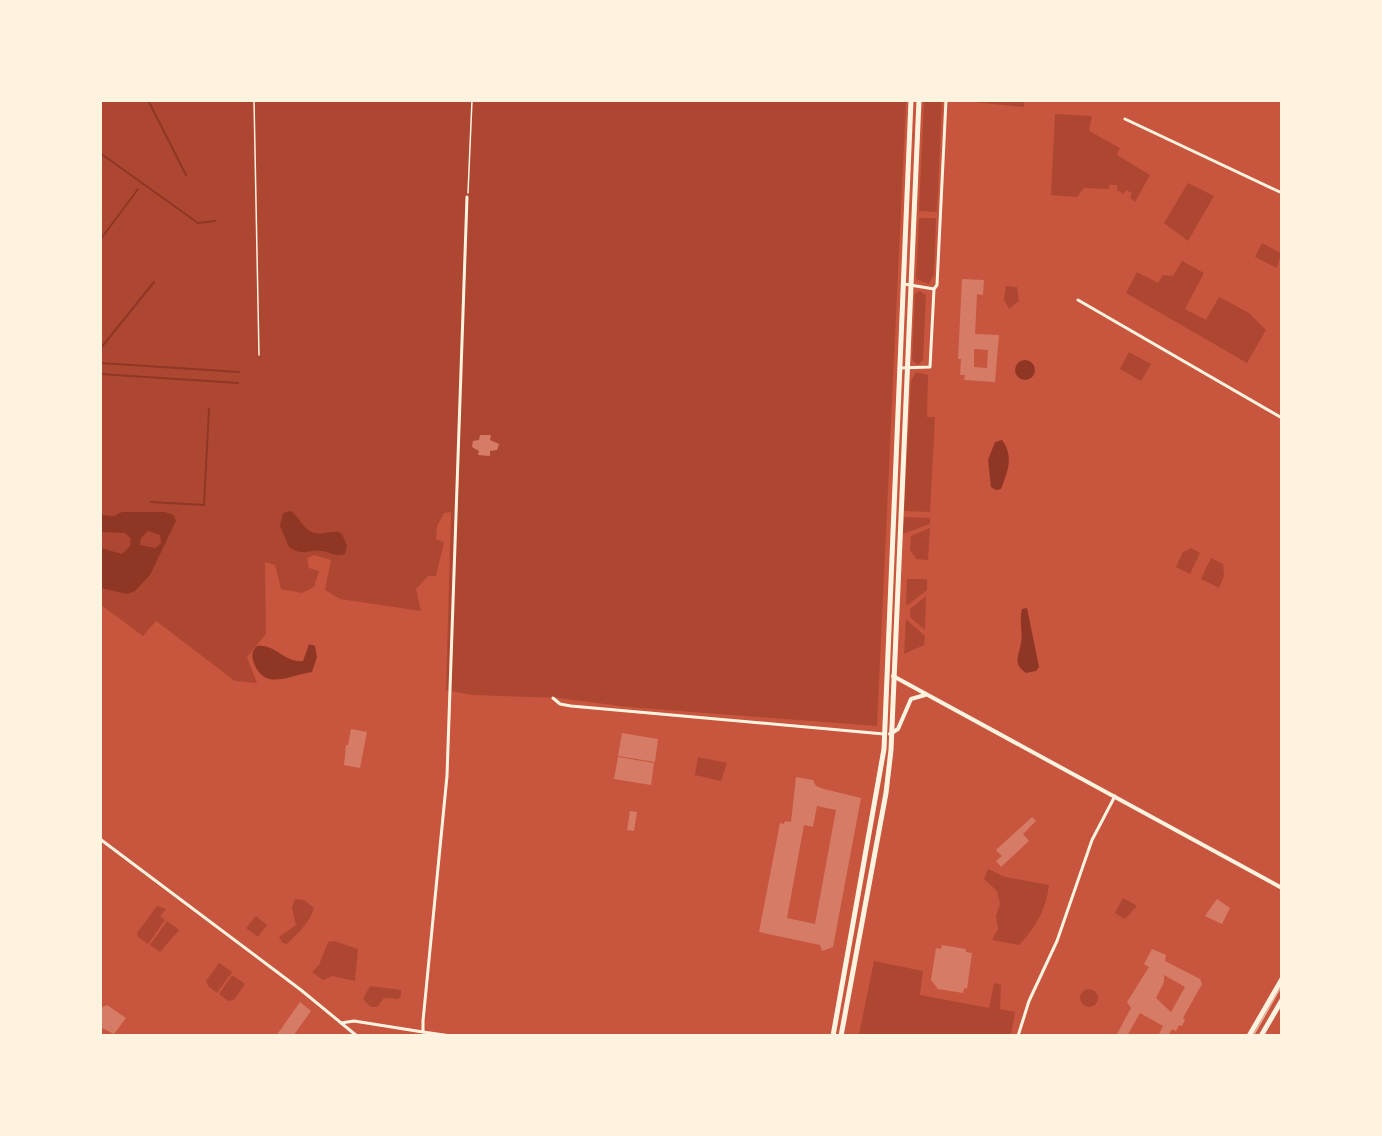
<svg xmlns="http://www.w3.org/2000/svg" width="1382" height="1136" font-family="Lora,serif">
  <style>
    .green { fill: #ae4732 }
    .water { fill: #8f3625; fill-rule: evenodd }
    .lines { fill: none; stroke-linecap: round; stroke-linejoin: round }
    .stream { stroke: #8f3625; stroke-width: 2 }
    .building { fill: #d67c66; fill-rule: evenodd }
    .path { stroke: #fff3e0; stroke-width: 1.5 }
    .minor { stroke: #fff3e0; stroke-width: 3 }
    .tertiary { stroke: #fff3e0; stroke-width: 4 }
    .primary { stroke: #fff3e0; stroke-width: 5 }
    .tram { stroke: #e9b49f; stroke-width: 1.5 }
  </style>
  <rect width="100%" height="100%" fill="#c8553d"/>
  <g class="green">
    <polygon points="100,101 906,101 877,726 628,707 558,698 473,695 446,690 451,512 444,513 437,526 436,539 444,542 436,576 428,576 416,589 421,611 340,599 325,590 331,560 314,555 307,558 309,568 319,571 314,587 302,593 281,589 275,565 265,562 266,634 247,657 257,683 235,681 156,621 143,636 101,605"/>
    <polygon points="924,101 942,101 937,212 919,211"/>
    <polygon points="1024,101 1024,107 962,101 1024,100"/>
    <polygon points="1055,114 1092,116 1089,131 1120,148 1117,155 1150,175 1135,202 1130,198 1132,193 1126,190 1124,194 1117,190 1117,185 1110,185 1109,189 1084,188 1077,197 1051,195"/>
    <polygon points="1188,183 1214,196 1188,241 1164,223"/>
    <polygon points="919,218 936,218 934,274 929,284 916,279"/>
    <polygon points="1262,243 1281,253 1277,268 1255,257"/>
    <polygon points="1182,261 1204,273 1185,309 1206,320 1219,297 1249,313 1266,330 1247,363 1126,293 1137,272 1158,283 1163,275 1173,276"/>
    <polygon points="1006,286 1017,287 1019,301 1009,309 1004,300"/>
    <polygon points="920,291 926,295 923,360 918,365 912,360 915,294"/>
    <polygon points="1129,352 1151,364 1141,381 1120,369"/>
    <polygon points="916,372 928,375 927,417 935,417 930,512 904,511 911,381"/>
    <polygon points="904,517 930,518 930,524 903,534"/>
    <polygon points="930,528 928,560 916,559 910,550 911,536"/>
    <polygon points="1191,548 1200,553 1190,574 1176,567 1183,552"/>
    <polygon points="1211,558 1223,564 1224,576 1219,588 1201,579"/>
    <polygon points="907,579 927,579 927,590 908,605 906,604"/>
    <polygon points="926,596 925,630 910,617 910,609"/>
    <polygon points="906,619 925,636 924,645 904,654"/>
    <polygon points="698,757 727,763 721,781 695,775"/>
    <path d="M988,869L1005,877L1049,885C1046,910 1036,927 1019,945L992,940L998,929L996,916L1000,904L997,891L984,879Z"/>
    <polygon points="1123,898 1137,906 1125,919 1115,913"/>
    <path d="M295,899L304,900L314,908C311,921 297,934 287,944L283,943L279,937L296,925L292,908Z"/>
    <polygon points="157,906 166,909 160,916 165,920 148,944 138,937 137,933"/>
    <polygon points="256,916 267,925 258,937 246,928"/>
    <polygon points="167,921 179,930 160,952 150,945"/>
    <polygon points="334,941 358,949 355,981 332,976 323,980 312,972 319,965 328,942"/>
    <polygon points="874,961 923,971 920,995 989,1008 994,983 1001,985 1000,1009 1015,1012 1011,1035 859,1035"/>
    <polygon points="219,963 232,972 217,993 208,986 206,981"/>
    <polygon points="232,975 245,984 234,1000 228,1001 219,994"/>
    <polygon points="370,986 401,990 401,996 398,999 384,998 377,1007 371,1007 363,999"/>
    <circle cx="1089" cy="998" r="9"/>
  </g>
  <g class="water">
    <circle cx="1025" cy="370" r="10"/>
    <path d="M1002,440C1014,456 1008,471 1001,489L996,490L991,487L988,460L995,442Z"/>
    <path d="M291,511C299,516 302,528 312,532C323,537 333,528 342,534L347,546L345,554C336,558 331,552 322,551C308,548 305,558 289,547L280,526L283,513Z"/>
    <path d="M122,512H165L174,515L176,521L150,575L135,591L127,594L101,588V548L122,554L130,546L131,539L125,533L101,532V515L114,516ZM148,531L160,535L161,543L155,548L140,545L141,538Z"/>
    <path d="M1027,608L1039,667L1036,671L1026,673C1012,663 1019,656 1021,643C1023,633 1019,622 1022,609Z"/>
    <path d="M309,644L315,646L317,657L312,672C288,676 264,691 254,663C251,655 252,651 257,646C275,643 284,663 303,661Z"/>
  </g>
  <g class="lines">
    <g class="stream">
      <polyline points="148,100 186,175"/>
      <polyline points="100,153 198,223 215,221"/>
      <polyline points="100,240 138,189"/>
      <polyline points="100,349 154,282"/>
      <polyline points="100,363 239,372"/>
      <polyline points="100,374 238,383"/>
      <polyline points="151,502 204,505 209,409"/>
    </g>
  </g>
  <g class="building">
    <path d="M962,279L984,280L983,295L977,294L975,334L999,335L995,382L964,380L965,375H960L961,359H958ZM974,349L988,350L987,368L974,367Z"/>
    <polygon points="480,435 491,435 490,440 499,444 497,450 490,451 490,456 478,455 479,451 472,447 473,441 479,440"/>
    <polygon points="351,729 367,732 360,768 344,765 346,745 348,745"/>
    <polygon points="622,733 658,739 655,762 618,756"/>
    <polygon points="618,757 654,763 651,785 614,779"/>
    <path d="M796,777L813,780L816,786L824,789L861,798L833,947L822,951L820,945L759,932L780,823L784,824L785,821L791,822ZM817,806L836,810L815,924L787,918L804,825L813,827Z"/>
    <polygon points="630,811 637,812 634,831 627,830"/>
    <polygon points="1032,817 1036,821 1023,834 1029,841 1001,867 996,861 1002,856 996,850"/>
    <polygon points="1217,899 1230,908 1222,924 1205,916"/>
    <polygon points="942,945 966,949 966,952 972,953 967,989 964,988 963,993 938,989 931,980 936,948 941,949"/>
    <path d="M1152,949L1166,955L1165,961L1200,979L1202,984L1183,1018L1185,1020L1182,1026L1179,1025L1176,1031L1172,1029L1168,1036H1158L1163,1026L1140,1013L1127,1036H1120L1117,1034L1131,1008L1127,1002L1149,967L1144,964ZM1164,975L1185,987L1171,1012L1156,998L1164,982Z"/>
    <polygon points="300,1002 311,1011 293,1036 276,1036"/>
    <polygon points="107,1005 126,1018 114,1034 100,1027 100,1008"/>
  </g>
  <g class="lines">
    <g class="path">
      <polyline points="254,100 259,355"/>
      <polyline points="468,193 472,100"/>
    </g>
    <g class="minor">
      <polyline points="1125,119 1282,193"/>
      <polyline points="904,284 934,289"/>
      <polyline points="1078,300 1282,418"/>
      <polyline points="899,368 930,367 934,289 937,285 946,100"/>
      <polyline points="553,698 560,704 571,706 884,734"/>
      <polyline points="100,839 301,990 357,1036"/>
      <polyline points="341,1023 354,1021 423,1032"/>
      <polyline points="451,1036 423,1032 423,1021 447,776 467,197"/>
      <polyline points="1018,1036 1029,1001 1057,941 1092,840 1115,796"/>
    </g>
    <g class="tertiary">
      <polyline points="893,676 1282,888"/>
      <polyline points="890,734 898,729 911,699 925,695"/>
    </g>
    <g class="primary">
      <polyline points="833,1036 884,749 911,100"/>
      <polyline points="841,1036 886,793 891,750 919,100"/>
      <polyline points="1249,1036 1282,979"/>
      <polyline points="1261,1036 1282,1000"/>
    </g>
    <polyline class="tram" points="1253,1036 1282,985"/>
  </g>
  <rect width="1382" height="1136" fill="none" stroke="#fff3e0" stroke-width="204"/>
</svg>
